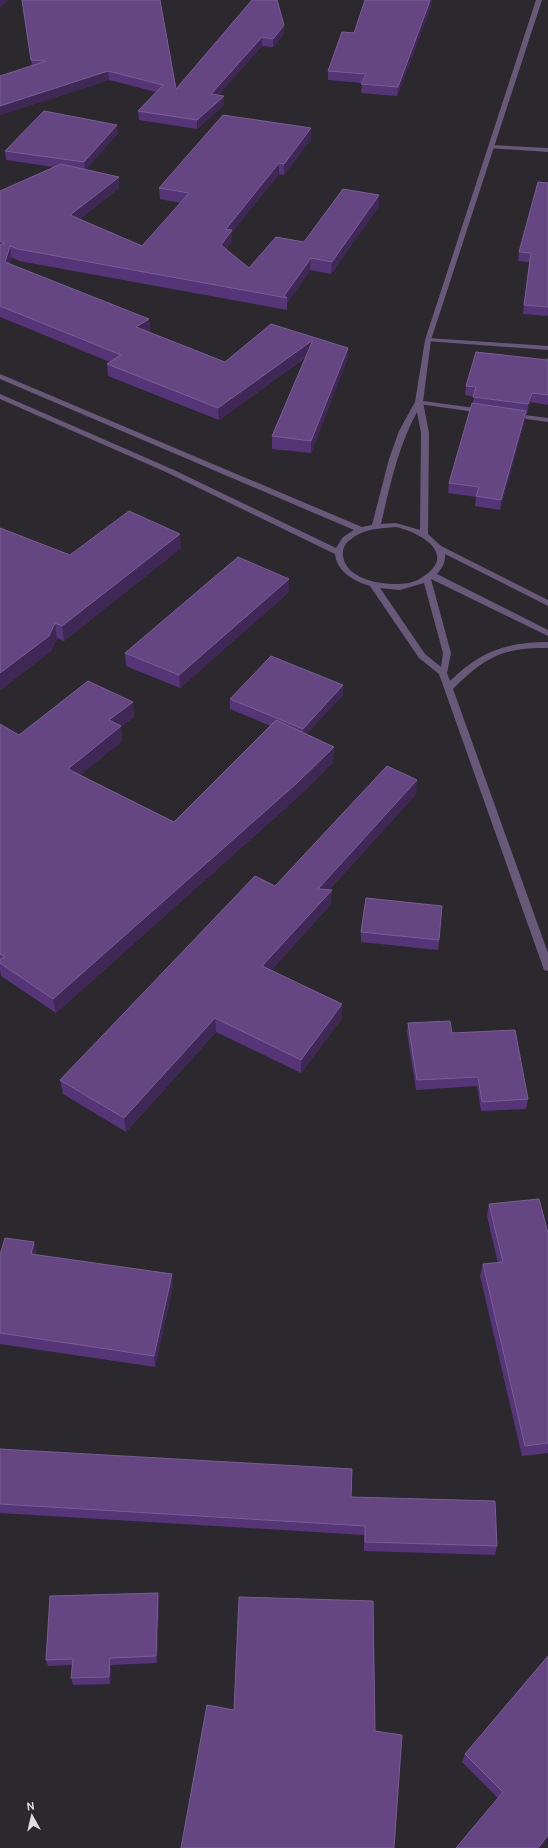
<svg xmlns="http://www.w3.org/2000/svg" width="548" height="1848" font-family="Cabin,sans-serif">
  <style>
    .lines { fill: none; stroke-linecap: round; stroke-linejoin: round }
    .service { fill: #68597b; fill-rule: evenodd }
    .minor { fill: #68597b; fill-rule: evenodd }
    .tertiary { fill: #68597b; fill-rule: evenodd }
    .wall { fill: #563478 }
    .shaded-wall { fill: #3f2856 }
    .building { fill: #654683; stroke: #785e92 }
  </style>
  <rect width="100%" height="100%" fill="#2b292e"/>
  <g class="lines">
    <g class="service">
      <polygon points="416,400 482,409 486,411 482,413 419,404 415,402"/>
      <polygon points="509,413 548,418 548,422 512,417 508,415"/>
    </g>
    <g class="minor">
      <polygon points="491,145 548,148 548,152 489,148 488,147"/>
      <polygon points="428,338 548,346 548,350 426,341 426,339"/>
    </g>
    <path class="tertiary" d="M536,0H542L431,340L423,402L429,433L428,534L441,546L548,600V606L445,554C446,562 442,568 437,574L548,630V636L431,579L451,653L447,673L450,681C480,652 506,642 548,642V648C503,647 484,658 453,689L548,953V971L544,970L543,967L439,674L419,658L370,586C354,581 337,572 335,554L168,473L0,399V394L174,470L336,548L343,537L354,530L0,379V374L362,527L372,525L389,459L399,431L415,402L425,340ZM417,412L421,433L420,530L396,523L381,524C390,485 398,447 417,412ZM396,527C422,533 459,555 421,578C414,583 404,584 395,584C377,584 346,578 343,556C342,550 345,543 350,540C362,529 380,528 396,527ZM424,583L443,653L441,667L425,654L380,588L400,590Z"/>
  </g>
  <g class="wall">
    <polygon points="22,0 160,0 176,89 252,0 284,25 284,34 273,47 262,46 218,95 224,105 197,129 139,120 138,111 156,92 109,80 0,115 0,76 32,66"/>
    <polygon points="365,0 432,0 428,15 397,96 361,93 362,83 328,80 328,71 354,33"/>
    <polygon points="118,133 86,169 119,188 80,219 142,246 181,203 160,199 159,188 311,139 284,175 279,174 232,232 232,241 226,249 249,268 304,242 379,195 379,206 331,274 310,270 287,303 287,310 19,261 11,257 10,264 149,319 150,330 148,332 225,362 348,348 347,360 311,453 272,449 272,436 306,357 219,420 108,376 107,364 110,362 0,317 0,191 54,167 6,160 5,151"/>
    <polygon points="548,183 548,316 523,314 529,262 518,261 519,252"/>
    <polygon points="548,358 548,405 530,402 527,414 526,413 525,420 500,510 475,506 476,497 448,493 449,483 473,403 474,397 465,395 466,386 548,360"/>
    <polygon points="0,528 70,555 181,548 64,641 57,638 51,651 0,690"/>
    <polygon points="289,579 289,592 180,688 126,666 125,653"/>
    <polygon points="343,685 343,695 306,734 334,747 333,762 297,798 56,1013 1,976 0,970 0,724 19,735 133,702 134,717 121,727 122,741 80,775 174,822 271,726 230,709 230,699"/>
    <polygon points="416,794 329,890 331,904 271,970 342,1018 301,1073 216,1032 126,1132 63,1094 60,1080 275,886"/>
    <polygon points="361,932 439,940 438,950 361,942"/>
    <polygon points="408,1023 452,1033 528,1099 526,1109 481,1111 477,1086 416,1090 407,1032"/>
    <polygon points="489,1204 548,1233 548,1453 522,1456 480,1276 483,1264 498,1263 487,1216"/>
    <polygon points="34,1242 36,1255 173,1286 155,1367 0,1344 0,1255"/>
    <polygon points="0,1449 351,1497 497,1546 495,1555 364,1551 364,1535 0,1513"/>
    <polygon points="159,1600 157,1663 111,1665 110,1684 73,1685 71,1678 72,1665 48,1666 46,1660"/>
    <polygon points="548,1656 548,1838 540,1848 456,1848 498,1798 462,1762 465,1754"/>
  </g>
  <g class="shaded-wall">
    <polygon points="0,0 8,0 0,8"/>
    <polygon points="430,0 432,0 428,15 397,96 398,87"/>
    <polygon points="284,25 284,34 273,47 273,39"/>
    <polygon points="262,37 262,46 212,103 211,94"/>
    <polygon points="108,71 109,80 0,115 0,106"/>
    <polygon points="224,96 224,105 197,129 197,120"/>
    <polygon points="117,125 118,133 85,171 84,162"/>
    <polygon points="311,128 311,139 284,175 284,164"/>
    <polygon points="279,163 279,174 232,232 232,241 221,256 221,245 226,229"/>
    <polygon points="119,177 119,188 71,226 70,215"/>
    <polygon points="379,195 379,206 331,274 332,262"/>
    <polygon points="10,246 11,257 7,274 5,262"/>
    <polygon points="311,258 310,270 287,303 287,298 284,296"/>
    <polygon points="149,319 150,330 137,339 136,327"/>
    <polygon points="313,340 312,352 219,420 218,408"/>
    <polygon points="348,348 347,360 311,453 311,441"/>
    <polygon points="532,393 530,402 527,414 528,404"/>
    <polygon points="526,411 525,420 500,510 501,500"/>
    <polygon points="180,534 181,548 64,641 62,626"/>
    <polygon points="289,579 289,592 180,688 179,675"/>
    <polygon points="55,623 57,638 51,651 0,690 0,673"/>
    <polygon points="343,685 343,695 302,739 303,729"/>
    <polygon points="133,702 134,717 121,727 122,741 70,784 68,769 109,720"/>
    <polygon points="334,747 333,762 297,798 56,1013 53,999"/>
    <polygon points="417,780 416,794 317,903 318,889"/>
    <polygon points="332,890 331,904 263,980 262,966"/>
    <polygon points="342,1004 342,1018 301,1073 301,1060"/>
    <polygon points="215,1018 216,1032 126,1132 124,1118"/>
    <polygon points="34,1242 36,1255 33,1266 31,1254"/>
    <polygon points="172,1274 173,1286 155,1367 154,1356"/>
    <polygon points="158,1593 159,1600 157,1663 156,1656"/>
    <polygon points="110,1658 111,1665 110,1684 109,1677"/>
    <polygon points="548,1835 548,1838 540,1848 538,1848"/>
  </g>
  <g class="building">
    <polygon points="22,0 160,0 176,89 252,0 277,0 284,25 273,39 262,37 211,94 224,96 197,120 138,111 163,85 108,71 0,106 0,76 46,61 31,60"/>
    <polygon points="365,0 430,0 428,6 398,87 361,84 366,74 328,71 342,32 354,33"/>
    <polygon points="44,111 117,125 84,162 5,151"/>
    <polygon points="223,115 311,128 284,164 279,163 226,229 232,230 221,245 249,268 276,237 304,242 343,189 379,195 332,262 311,258 284,296 287,298 18,249 10,246 5,262 149,319 136,327 225,362 271,324 348,348 311,441 272,436 313,340 218,408 107,364 121,355 0,306 0,245 5,243 0,241 0,191 61,164 119,177 70,215 142,246 189,193 159,188"/>
    <polygon points="538,182 548,183 548,307 524,305 531,253 519,252"/>
    <polygon points="476,352 548,360 548,358 548,395 532,393 528,404 473,397 476,387 466,386"/>
    <polygon points="472,403 526,411 501,500 476,496 479,487 449,483"/>
    <polygon points="129,511 180,534 62,626 55,623 49,636 0,673 0,528 70,555"/>
    <polygon points="238,557 289,579 179,675 125,653"/>
    <polygon points="271,656 343,685 303,729 230,699"/>
    <polygon points="88,681 133,702 109,720 121,726 68,769 174,822 276,720 334,747 297,783 53,999 0,963 0,960 5,956 0,954 0,724 19,735"/>
    <polygon points="387,766 417,780 318,889 332,890 262,966 342,1004 301,1060 215,1018 124,1118 60,1080 255,876 275,886"/>
    <polygon points="366,898 442,906 439,940 361,932"/>
    <polygon points="450,1021 452,1033 515,1030 528,1099 482,1102 478,1077 417,1080 408,1023"/>
    <polygon points="539,1199 548,1233 548,1443 525,1446 483,1264 503,1262 489,1204"/>
    <polygon points="5,1238 34,1242 31,1254 172,1274 154,1356 0,1333 0,1255"/>
    <polygon points="0,1449 352,1469 351,1497 495,1501 497,1546 365,1542 365,1526 0,1504"/>
    <polygon points="158,1593 156,1656 110,1658 109,1677 71,1678 73,1659 46,1660 50,1596"/>
    <polygon points="239,1597 373,1601 375,1731 402,1735 394,1848 181,1848 207,1705 234,1710"/>
    <polygon points="548,1656 548,1835 538,1848 456,1848 503,1792 465,1754"/>
  </g>
  <g transform="translate(32 1816) rotate(352)" stroke="#2b292e" stroke-width="3" paint-order="stroke">
  <path d="M0-3L7 15L0 10L-7 15Z" fill="#dedde0"/>
  <text y="-6" font-size="11" font-weight="bold" text-anchor="middle" fill="#dedde0">N</text>
  </g>
</svg>
